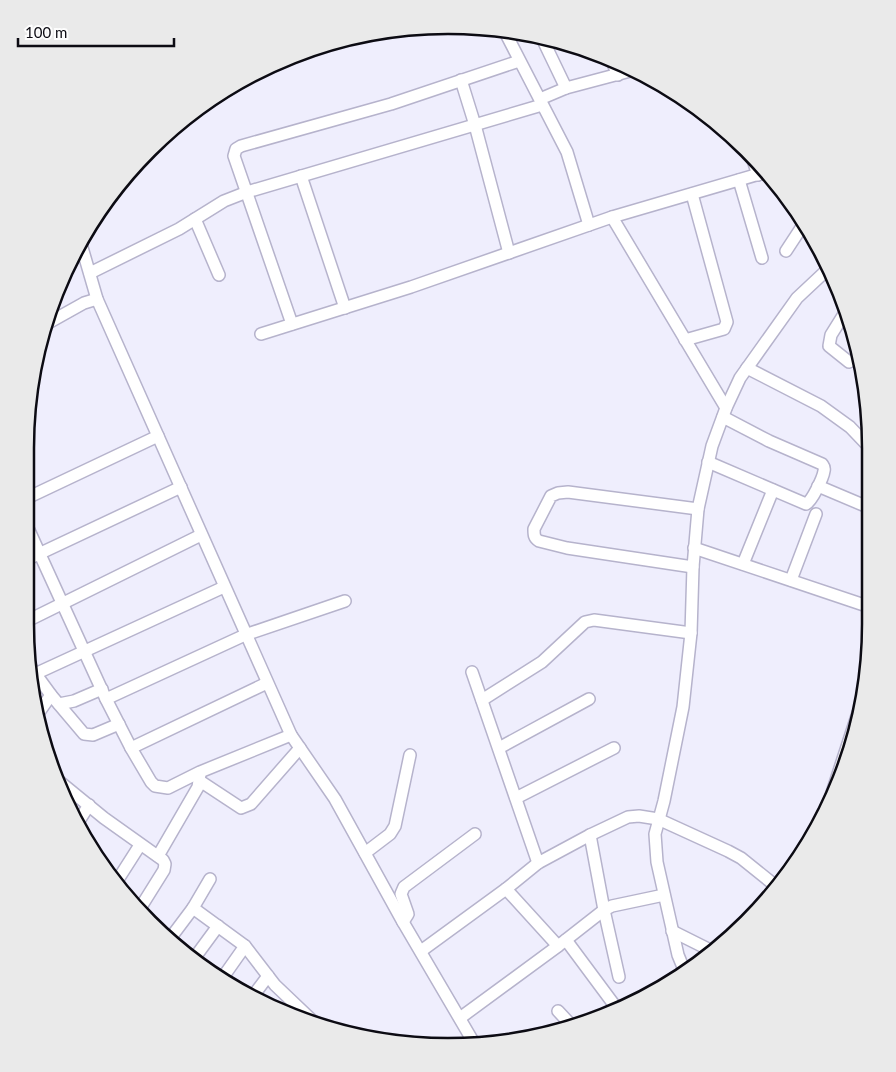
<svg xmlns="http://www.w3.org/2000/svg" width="896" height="1072" font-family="Lato,sans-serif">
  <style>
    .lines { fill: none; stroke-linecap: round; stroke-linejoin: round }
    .minor-casing { stroke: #b6b3cc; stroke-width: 14 }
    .minor { stroke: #fff; stroke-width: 11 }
    .rim { fill: none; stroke: #0c0b13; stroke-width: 2.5 }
  </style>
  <rect width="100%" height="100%" fill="#efeefd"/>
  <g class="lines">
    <g class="minor-casing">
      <g id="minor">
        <polyline points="504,30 567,152 589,225"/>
        <polyline points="541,36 566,88"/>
        <polyline points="610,57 618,75"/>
        <polyline points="461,80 475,125 509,253"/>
        <polyline points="540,99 566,88 634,70"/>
        <polyline points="751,154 758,175"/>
        <polyline points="301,176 345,308"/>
        <polyline points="739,180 762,258"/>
        <polyline points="612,217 726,408"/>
        <polyline points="195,219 219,275"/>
        <polyline points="81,244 97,299 291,735 335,799 403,922 474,1043"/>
        <polyline points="786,251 805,222"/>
        <polyline points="90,273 179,229 224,201 247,192 542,105"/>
        <polyline points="846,311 831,335 829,346 849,362"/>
        <polyline points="50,322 84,303 97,299"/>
        <polyline points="292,324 234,156 236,149 241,146 391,104 519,61"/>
        <polyline points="261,334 411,287 612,217 766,172"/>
        <polyline points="685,340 724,329 727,322 692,194"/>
        <polyline points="747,368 821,406 850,427 871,449"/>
        <path d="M708,462L806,504C812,501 823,478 824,471C825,467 824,467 822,464L769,441L723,417"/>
        <polyline points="818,486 863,505"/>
        <polyline points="27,498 158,436"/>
        <polyline points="27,526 106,699 131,748 151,782 155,786 168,788 200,772 291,735"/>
        <polyline points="694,548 870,607"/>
        <polyline points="26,560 181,487"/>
        <polyline points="743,564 773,490"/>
        <path d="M693,567L567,548L539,541C534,538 534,535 534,529L551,496L558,493L568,492L698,509"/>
        <polyline points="791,580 816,514"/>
        <polyline points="25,622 201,535"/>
        <polyline points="32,669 51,695 84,734 93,735 119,724"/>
        <polyline points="472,672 538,863"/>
        <polyline points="35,674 224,587"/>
        <polyline points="106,699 245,635 345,601"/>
        <polyline points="482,700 542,662 585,622 594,620 691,633"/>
        <polyline points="59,704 74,701 102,689"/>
        <polyline points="37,715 51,695"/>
        <polyline points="131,748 267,683"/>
        <polyline points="499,748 589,699"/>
        <polyline points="200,781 241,808 251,804 300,748"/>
        <polyline points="60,782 104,818 163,860 165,864 164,870 139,910"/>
        <polyline points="516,798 614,748"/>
        <polyline points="828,805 858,713"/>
        <polyline points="77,824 89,805"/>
        <polyline points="590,835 604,910 619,977"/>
        <polyline points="365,853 390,834 395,826 410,755"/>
        <polyline points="158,856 198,787 200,774"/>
        <polyline points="117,881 140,845"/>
        <polyline points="506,889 558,946"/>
        <polyline points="193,908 245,946 275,985 317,1025"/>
        <polyline points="403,922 408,914 401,894 404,887 475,834"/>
        <polyline points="672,931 714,952"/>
        <polyline points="169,940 193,908 210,879"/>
        <polyline points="566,940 618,1010"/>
        <polyline points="421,951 506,889 538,863 590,835 628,817 639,816 658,819 728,851 741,858 777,887"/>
        <polyline points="193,960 218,926"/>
        <polyline points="685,972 678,955 657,862 655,834 664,801 683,707 691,633 693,567 698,509 712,446 726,408 740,378 797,298 829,268"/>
        <polyline points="221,980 245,946"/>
        <polyline points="253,996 268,976"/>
        <polyline points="558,1011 572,1026"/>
        <polyline points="460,1018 558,946 604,910 612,906 664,895"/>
      </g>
    </g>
    <use href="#minor" class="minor"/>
  </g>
  <path d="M0 0H896V1072H0ZM448 34H448A414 414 0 0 1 862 448V624A414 414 0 0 1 448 1038H448A414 414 0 0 1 34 624V448A414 414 0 0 1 448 34Z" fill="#eaeaea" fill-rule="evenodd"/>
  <path class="rim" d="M448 34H448A414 414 0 0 1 862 448V624A414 414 0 0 1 448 1038H448A414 414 0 0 1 34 624V448A414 414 0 0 1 448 34Z"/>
  <path d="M18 38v8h156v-8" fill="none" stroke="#0c0b13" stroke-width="2.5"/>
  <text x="25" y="38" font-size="15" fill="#0c0b13" stroke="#fdfdfd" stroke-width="4" paint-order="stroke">100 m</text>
</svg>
